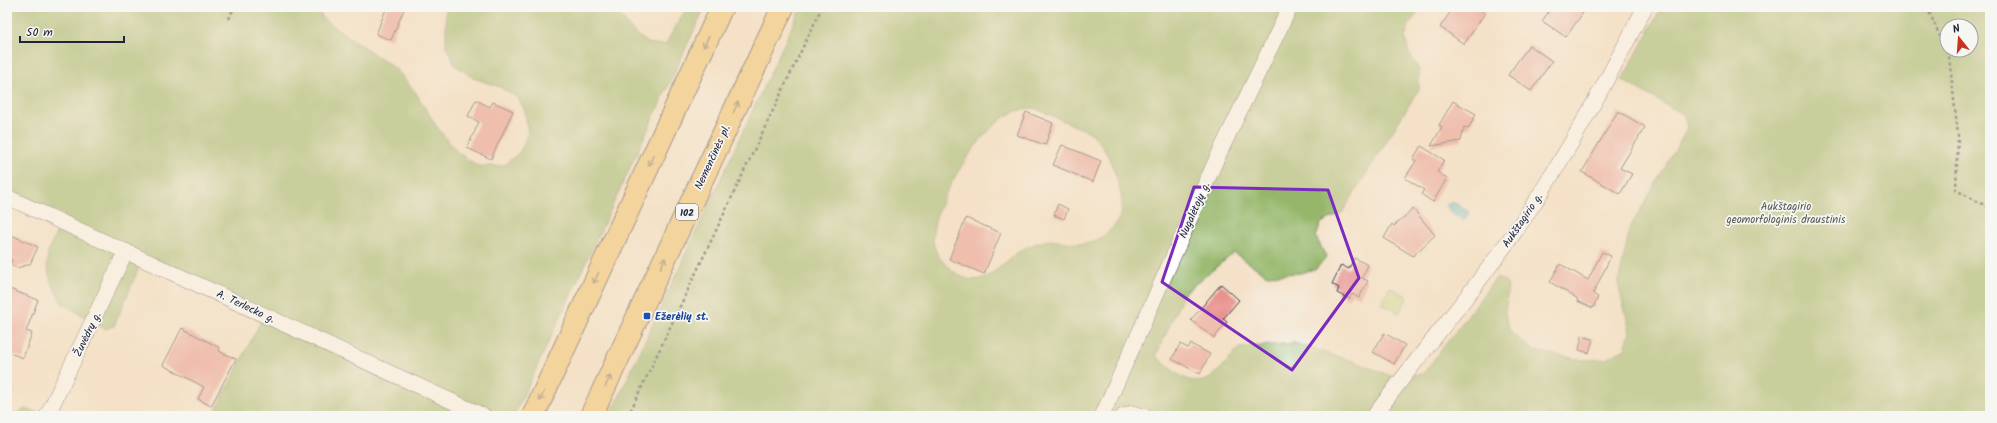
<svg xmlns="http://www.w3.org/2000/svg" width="1997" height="423" font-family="Kalam,sans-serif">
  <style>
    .green { fill: #bed67b; stroke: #707c5b }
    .forest { fill: #96b76b; stroke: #5c6c53; fill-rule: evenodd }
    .water { fill: #51b1d0; stroke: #3a6a86 }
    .building { fill: #e9928f }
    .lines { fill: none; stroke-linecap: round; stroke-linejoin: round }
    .minor-casing { stroke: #423f50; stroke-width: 16 }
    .primary-casing { stroke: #423f50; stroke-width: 24 }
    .path { stroke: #423f50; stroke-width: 2.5; stroke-dasharray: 3 3; stroke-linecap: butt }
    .minor { stroke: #fff; stroke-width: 15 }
    .primary { stroke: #f2c36a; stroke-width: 22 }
    .oneway { stroke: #8a7252 }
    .marked { fill: none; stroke: #7b2cbf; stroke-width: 3; stroke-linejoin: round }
    .transit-dot { fill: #1a4fb4; stroke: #f6f6f2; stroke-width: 1.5 }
    .labels { text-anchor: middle; stroke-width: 3.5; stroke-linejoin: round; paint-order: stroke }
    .shield { fill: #f6f6f2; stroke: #626272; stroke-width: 1 }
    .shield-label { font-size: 10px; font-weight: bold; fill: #22223b }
    .street-label { font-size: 11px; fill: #22223b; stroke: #f6f6f2 }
    .park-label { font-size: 11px; fill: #51584e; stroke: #f6f6f2 }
    .transit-label { font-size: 11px; font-weight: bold; fill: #164399; stroke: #f6f6f2; text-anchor: start }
  </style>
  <rect width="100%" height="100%" fill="#f6f6f2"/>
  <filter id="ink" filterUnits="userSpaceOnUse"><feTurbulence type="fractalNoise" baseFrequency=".025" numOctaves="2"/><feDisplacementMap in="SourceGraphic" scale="8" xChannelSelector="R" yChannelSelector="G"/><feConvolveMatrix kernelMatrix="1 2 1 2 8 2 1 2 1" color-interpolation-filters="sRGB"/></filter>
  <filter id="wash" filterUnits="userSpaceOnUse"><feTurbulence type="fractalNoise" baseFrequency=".012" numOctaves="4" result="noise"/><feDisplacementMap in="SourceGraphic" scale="16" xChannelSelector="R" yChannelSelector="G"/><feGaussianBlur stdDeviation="0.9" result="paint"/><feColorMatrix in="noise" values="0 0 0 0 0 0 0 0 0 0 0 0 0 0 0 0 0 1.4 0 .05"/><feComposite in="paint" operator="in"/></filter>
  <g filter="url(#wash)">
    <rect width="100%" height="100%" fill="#f4e1c7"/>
    <polygon class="green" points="1390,287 1408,297 1399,313 1381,303"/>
    <g class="forest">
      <polygon points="7,7 318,7 323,19 396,69 416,93 437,127 457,152 478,166 503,166 520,152 528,133 525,111 518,98 500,87 473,78 455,65 446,45 446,7 615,7 631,30 648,43 665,45 687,7 705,7 514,416 213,416 266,311 145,254 114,326 105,329 62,303 51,282 47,266 48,252 64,215 7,188"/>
      <path d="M801,7H1422L1409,25L1405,38L1409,53L1419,70V89L1342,213L1321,223L1316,237L1326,257L1316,269L1300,273L1267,275L1234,253L1184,293L1156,356C1170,368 1191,390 1210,378C1220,372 1231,356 1239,348L1294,343L1358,363L1391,376L1423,374L1496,278L1505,281L1508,287L1505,314L1511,333L1534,351L1583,360L1606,359L1625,349L1630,331L1618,284L1630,228L1687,129L1684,115L1622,80L1662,7H1990V416H610ZM1947,26H1971V50H1947ZM1034,108C1048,114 1062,120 1075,126C1080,128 1088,130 1092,134C1107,145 1127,196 1121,214C1116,227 1106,235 1094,241C1082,247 1065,241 1052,240C1046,240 1037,243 1032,245C1002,255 986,299 952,270C942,262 935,254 933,241C929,209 977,135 1003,118C1013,111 1022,109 1034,108Z"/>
      <polygon points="25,409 51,416 11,416"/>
    </g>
    <g class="water">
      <polygon points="1449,202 1451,203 1453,202 1470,212 1464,221 1448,210 1449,208 1446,206"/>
      <polygon points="7,381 12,387 13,393 7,403"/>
    </g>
    <g id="blocks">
      <g class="building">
        <polygon points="387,7 405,7 391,40 376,34"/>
        <polygon points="1454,7 1476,7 1485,13 1464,44 1440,27"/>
        <polygon points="1552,7 1587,7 1566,37 1542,21"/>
        <polygon points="1529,45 1552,61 1531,91 1508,75"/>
        <polygon points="476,100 490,107 493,102 513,111 491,159 467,148 479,122 468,116"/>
        <polygon points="1453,101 1476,114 1468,129 1464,127 1461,141 1431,146 1442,127 1439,125"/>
        <polygon points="1618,111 1645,127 1620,168 1632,174 1620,194 1582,172"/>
        <polygon points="1026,112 1053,123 1045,145 1017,135"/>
        <polygon points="1062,145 1101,161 1093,182 1053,165"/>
        <polygon points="1421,146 1444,160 1437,172 1447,178 1433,202 1421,194 1424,190 1405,178 1416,161 1413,159"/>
        <polygon points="1058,204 1068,209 1064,219 1054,215"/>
        <polygon points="1413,209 1435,235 1413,256 1384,238 1392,224 1394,226"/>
        <polygon points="966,218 1001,233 984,274 949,259"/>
        <polygon points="7,233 38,247 30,264 17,268 10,265 12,260 7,258"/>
        <polygon points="1602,252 1611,256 1593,294 1598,297 1593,308 1577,301 1578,299 1550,282 1560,264 1588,280"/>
        <polygon points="1354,258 1368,265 1362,278 1368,281 1359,298 1352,294 1349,299 1337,293 1339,288 1332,284 1341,265 1349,269"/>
        <polygon points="1221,284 1239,300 1223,319 1227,322 1214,338 1191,320"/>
        <polygon points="7,288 38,300 26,331 32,333 23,358 7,352"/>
        <polygon points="182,328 220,348 219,351 236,359 211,406 198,399 204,387 163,365"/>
        <polygon points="1384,333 1405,345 1394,364 1373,352"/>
        <polygon points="1582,336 1593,339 1589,353 1579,350"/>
        <polygon points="1180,344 1188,348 1191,344 1210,354 1200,374 1172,359"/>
      </g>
    </g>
  </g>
  <g filter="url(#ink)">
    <use href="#blocks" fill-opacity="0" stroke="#423f50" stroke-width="1"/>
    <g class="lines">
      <g class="minor-casing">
        <g id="minor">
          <polyline points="7,197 484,416"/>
          <polyline points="47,416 126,251"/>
          <polyline points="1102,416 1217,158 1290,7"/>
          <polyline points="1123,416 1132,413 1144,416"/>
          <path d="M1374,416C1423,349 1479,286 1525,217C1570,150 1608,78 1645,7"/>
        </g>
      </g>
      <g class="primary-casing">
        <g id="primary">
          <polyline points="533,416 722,7"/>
          <polyline points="591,416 783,7"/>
        </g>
      </g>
      <g class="path">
        <polyline points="1927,7 1949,57 1958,134 1956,190 1990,208"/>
        <polyline points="229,19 234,7"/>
        <polyline points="628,416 822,7"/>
      </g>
      <use href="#minor" class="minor"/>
      <use href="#primary" class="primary"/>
    </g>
    <defs><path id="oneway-shaft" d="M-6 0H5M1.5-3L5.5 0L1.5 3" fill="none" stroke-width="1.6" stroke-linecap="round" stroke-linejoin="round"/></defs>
    <g class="oneway">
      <use href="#oneway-shaft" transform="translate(706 42) rotate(115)"/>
      <use href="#oneway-shaft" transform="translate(736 107) rotate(-65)"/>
      <use href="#oneway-shaft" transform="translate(651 160) rotate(115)"/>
      <use href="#oneway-shaft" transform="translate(663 263) rotate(-65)"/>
      <use href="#oneway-shaft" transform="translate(596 278) rotate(115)"/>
      <use href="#oneway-shaft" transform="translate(608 381) rotate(-65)"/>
      <use href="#oneway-shaft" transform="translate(542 396) rotate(115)"/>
    </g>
  </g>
  <path d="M0 0H1997V423H0ZM1194,187L1328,190L1359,278L1292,370L1162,282Z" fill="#f4e1c7" fill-opacity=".55" fill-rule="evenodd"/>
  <path class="marked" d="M1194,187L1328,190L1359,278L1292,370L1162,282Z"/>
  <rect class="transit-dot" x="643" y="312" width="8" height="8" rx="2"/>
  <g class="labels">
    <rect class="shield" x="676" y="204" width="22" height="16" rx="3"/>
    <g class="shield-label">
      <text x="687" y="216">102</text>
    </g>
    <g class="street-label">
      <text transform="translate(712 157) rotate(-65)" y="4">Nemenčinės pl.</text>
      <text transform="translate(1194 210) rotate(-66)" y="4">Nugalėtojų g.</text>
      <text transform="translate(1522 220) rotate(-56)" y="4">Aukštagirio g.</text>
      <text transform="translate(246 306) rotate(25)" y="4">A. Terlecko g.</text>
      <text transform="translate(87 334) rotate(-64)" y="4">Žuvėdrų g.</text>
    </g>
    <g class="park-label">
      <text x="1786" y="210">Aukštagirio<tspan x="1786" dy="13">geomorfologinis draustinis</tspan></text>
    </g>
    <g class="transit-label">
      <text x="655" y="320">Ežerėlių st.</text>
    </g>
  </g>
  <rect width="1997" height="423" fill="none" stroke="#f6f6f2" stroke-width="24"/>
  <g transform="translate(1959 38) rotate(343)"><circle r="19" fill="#f6f6f2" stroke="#a1a1a9"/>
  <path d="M0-3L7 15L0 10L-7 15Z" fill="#c8321e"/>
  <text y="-6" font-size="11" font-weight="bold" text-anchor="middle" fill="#22223b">N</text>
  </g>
  <path d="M20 36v6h104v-6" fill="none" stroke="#22223b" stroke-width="2"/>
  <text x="26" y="36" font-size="12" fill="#22223b" stroke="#f6f6f2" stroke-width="3" paint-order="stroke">50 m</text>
</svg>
